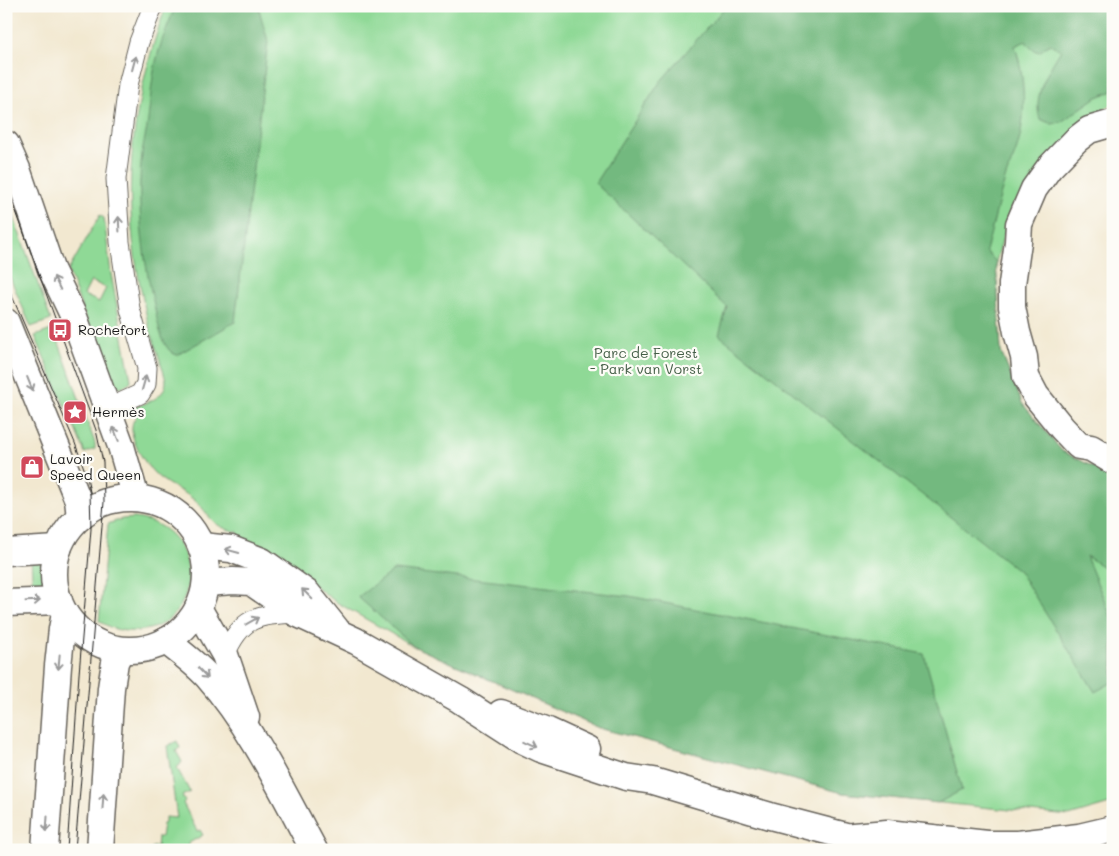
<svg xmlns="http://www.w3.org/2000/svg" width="1119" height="856" font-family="Mali,sans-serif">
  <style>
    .green { fill: #8fd996; stroke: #567a59; fill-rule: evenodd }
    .forest { fill: #73b97f; stroke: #486a4e }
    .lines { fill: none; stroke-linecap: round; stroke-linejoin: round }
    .street-casing { stroke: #67635b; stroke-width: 21 }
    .secondary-casing { stroke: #67635b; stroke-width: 29 }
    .street { stroke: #fff; stroke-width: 19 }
    .secondary { stroke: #fff; stroke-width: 26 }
    .tram { stroke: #1c1c1c; stroke-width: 1 }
    .oneway { stroke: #999 }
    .labels { text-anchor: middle; stroke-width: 4.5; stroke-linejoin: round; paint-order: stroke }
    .poi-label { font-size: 14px; fill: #1c1c1c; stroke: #fdfcf7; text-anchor: start }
    .park-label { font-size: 14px; fill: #445e47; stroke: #fdfcf7 }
  </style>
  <rect width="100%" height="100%" fill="#fdfcf7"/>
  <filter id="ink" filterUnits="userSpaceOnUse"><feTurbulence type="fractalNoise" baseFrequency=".02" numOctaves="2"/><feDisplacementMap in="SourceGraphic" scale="10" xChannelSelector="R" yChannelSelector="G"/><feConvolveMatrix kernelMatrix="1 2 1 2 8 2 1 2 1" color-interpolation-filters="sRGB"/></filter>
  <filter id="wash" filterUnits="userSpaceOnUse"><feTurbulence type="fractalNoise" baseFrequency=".0096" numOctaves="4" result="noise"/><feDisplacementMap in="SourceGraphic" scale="20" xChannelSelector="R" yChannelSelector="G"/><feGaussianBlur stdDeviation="1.12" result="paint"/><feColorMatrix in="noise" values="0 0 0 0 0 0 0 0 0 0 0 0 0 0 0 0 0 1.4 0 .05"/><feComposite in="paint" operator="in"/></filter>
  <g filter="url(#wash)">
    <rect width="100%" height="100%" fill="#f2e8d0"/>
    <g class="green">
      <path d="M166,6H1113V104L1091,116L1011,210L996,262L1001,352L1022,403L1062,451L1113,477V803L1069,816L843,793L599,728L413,646L336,602L298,573L237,541L238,532C208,526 213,516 193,499C184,491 171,487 161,479C147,469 122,432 136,417L133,408C147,402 165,399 166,381C162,364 155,347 150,330C145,312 142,293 138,275C121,181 134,95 166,6Z"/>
      <polygon points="6,196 51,320 31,327 6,268"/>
      <path d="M100,215L104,218L111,274L131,380L130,383L122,387L112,386L105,369L108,365L105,360L102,361L68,271ZM91,281L106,288L99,302L84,295Z"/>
      <path d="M54,329L95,443V449L85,453L73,424H78L82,419L78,405L75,402C71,403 67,403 65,407L35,336Z"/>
      <path d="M135,518C208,527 204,628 136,631C122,632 111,629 99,621L108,524L122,519Z"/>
      <polygon points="31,557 44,561 43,590 33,595"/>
      <polygon points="177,741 180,748 176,751 182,762 177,768 190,792 182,796 185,801 183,803 197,831 200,830 203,835 189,843 189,848 152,850 152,847 157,847 158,837 161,837 163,824 165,823 165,817 177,818 167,746"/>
    </g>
    <g class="forest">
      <path d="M176,6H258L268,41L235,322L177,355C162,351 158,323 155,309C143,259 136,205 142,154C143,143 147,132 148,120C150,104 151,87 154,71C158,49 167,26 176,6Z"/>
      <path d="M726,6H1113V91L1097,97L1061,122L1052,124L1040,119C1032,95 1049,70 1061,50L1050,44L1039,52C1032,50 1029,47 1026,41L1015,46C1025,77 1027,116 1017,148C1014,158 1009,167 1006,176C998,201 993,226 986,251L996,262L1001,352L1022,403L1062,451L1113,477V573L1086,556L1113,621V682L1095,692L1019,571L719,335L727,307L595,183L660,82Z"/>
      <polygon points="394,570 629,596 924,654 962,790 938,803 843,793 599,728 413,646 358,597"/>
    </g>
  </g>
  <g filter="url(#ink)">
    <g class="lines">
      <g class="street-casing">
        <g id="street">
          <polyline points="107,409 140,394 146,384 147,368 130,309 120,242 116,179 128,85 139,42 153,6"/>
          <path d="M225,655C241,617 257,615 296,613"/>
        </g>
      </g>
      <g class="secondary-casing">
        <g id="secondary">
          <polyline points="1113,123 1089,130 1076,140 1049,168 1034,189 1019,224 1018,242 1012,284 1012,307 1017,332 1024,357 1026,377 1036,396 1062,428 1079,446 1091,448 1113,461"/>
          <polyline points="6,144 17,169 51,269 74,317 121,446 136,498"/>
          <polyline points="6,322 78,500 80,517"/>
          <circle cx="130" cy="574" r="76"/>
          <polyline points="201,546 231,549 262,561 307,593 336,629"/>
          <polyline points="6,552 58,549"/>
          <polyline points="206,583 233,581 251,582 296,613 356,641 460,700 522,740 541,749 626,777 653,781 770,816 850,837 880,850"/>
          <polyline points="6,603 59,601"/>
          <polyline points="198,608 225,655 246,717"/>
          <path d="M166,641C180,652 195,663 207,676C252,727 282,791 314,850"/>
          <polyline points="501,713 548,731 587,749"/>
          <polyline points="853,836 887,833 987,844 1018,844 1079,837 1113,829"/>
          <polyline points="45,850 58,666 62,629 65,614"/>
          <polyline points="100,850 111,688 115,662 121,650"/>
        </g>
      </g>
      <use href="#street" class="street"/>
      <use href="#secondary" class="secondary"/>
      <g class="tram">
        <polyline points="6,184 96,430 103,462 104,502 75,850"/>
        <polyline points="6,282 75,443 87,477 90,492 91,529 79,674 67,850"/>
      </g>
    </g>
    <defs><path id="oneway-shaft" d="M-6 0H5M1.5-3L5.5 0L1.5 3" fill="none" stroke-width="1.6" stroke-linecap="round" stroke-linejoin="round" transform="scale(1.25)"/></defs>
    <g class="oneway">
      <use href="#oneway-shaft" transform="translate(134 63) rotate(-75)"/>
      <use href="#oneway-shaft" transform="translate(119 224) rotate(-93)"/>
      <use href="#oneway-shaft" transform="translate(57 283) rotate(-116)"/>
      <use href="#oneway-shaft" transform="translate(144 383) rotate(-74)"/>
      <use href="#oneway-shaft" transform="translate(30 384) rotate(68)"/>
      <use href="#oneway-shaft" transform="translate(116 434) rotate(-111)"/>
      <use href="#oneway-shaft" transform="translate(232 551) rotate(-165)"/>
      <use href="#oneway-shaft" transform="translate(307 594) rotate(-135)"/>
      <use href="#oneway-shaft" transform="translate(33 601) rotate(-2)"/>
      <use href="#oneway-shaft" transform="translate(252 621) rotate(-29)"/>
      <use href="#oneway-shaft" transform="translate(59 662) rotate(95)"/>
      <use href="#oneway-shaft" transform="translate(203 673) rotate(46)"/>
      <use href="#oneway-shaft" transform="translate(531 744) rotate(25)"/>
      <use href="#oneway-shaft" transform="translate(103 801) rotate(-86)"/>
      <use href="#oneway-shaft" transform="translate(47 824) rotate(94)"/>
    </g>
  </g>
  <defs>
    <g id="bus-square" transform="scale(1.25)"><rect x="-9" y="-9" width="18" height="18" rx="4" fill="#d1495b" stroke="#fdfcf7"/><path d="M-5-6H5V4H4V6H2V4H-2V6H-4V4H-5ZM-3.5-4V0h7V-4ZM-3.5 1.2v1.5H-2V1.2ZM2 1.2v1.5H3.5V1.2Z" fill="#fff"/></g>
    <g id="sight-square" transform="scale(1.25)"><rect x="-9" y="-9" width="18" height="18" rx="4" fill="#d1495b" stroke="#fdfcf7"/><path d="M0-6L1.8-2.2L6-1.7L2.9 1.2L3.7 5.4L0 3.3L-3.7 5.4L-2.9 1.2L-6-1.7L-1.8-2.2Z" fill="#fff"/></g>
    <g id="shop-square" transform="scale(1.25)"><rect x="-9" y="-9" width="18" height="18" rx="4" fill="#d1495b" stroke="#fdfcf7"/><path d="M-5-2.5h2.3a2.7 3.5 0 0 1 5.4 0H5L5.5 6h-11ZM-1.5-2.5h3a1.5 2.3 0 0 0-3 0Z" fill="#fff"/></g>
  </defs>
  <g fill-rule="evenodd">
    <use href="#bus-square" x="60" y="330"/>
    <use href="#sight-square" x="75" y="412"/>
    <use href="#shop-square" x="32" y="467"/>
  </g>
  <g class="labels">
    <g class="poi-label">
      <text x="78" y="335">Rochefort</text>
      <text x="92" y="417">Hermès</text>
      <text x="50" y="464">Lavoir<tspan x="50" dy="16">Speed Queen</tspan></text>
    </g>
    <g class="park-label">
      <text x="646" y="358">Parc de Forest<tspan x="646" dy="16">- Park van Vorst</tspan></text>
    </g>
  </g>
  <rect width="1119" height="856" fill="none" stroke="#fdfcf7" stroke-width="25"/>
</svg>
